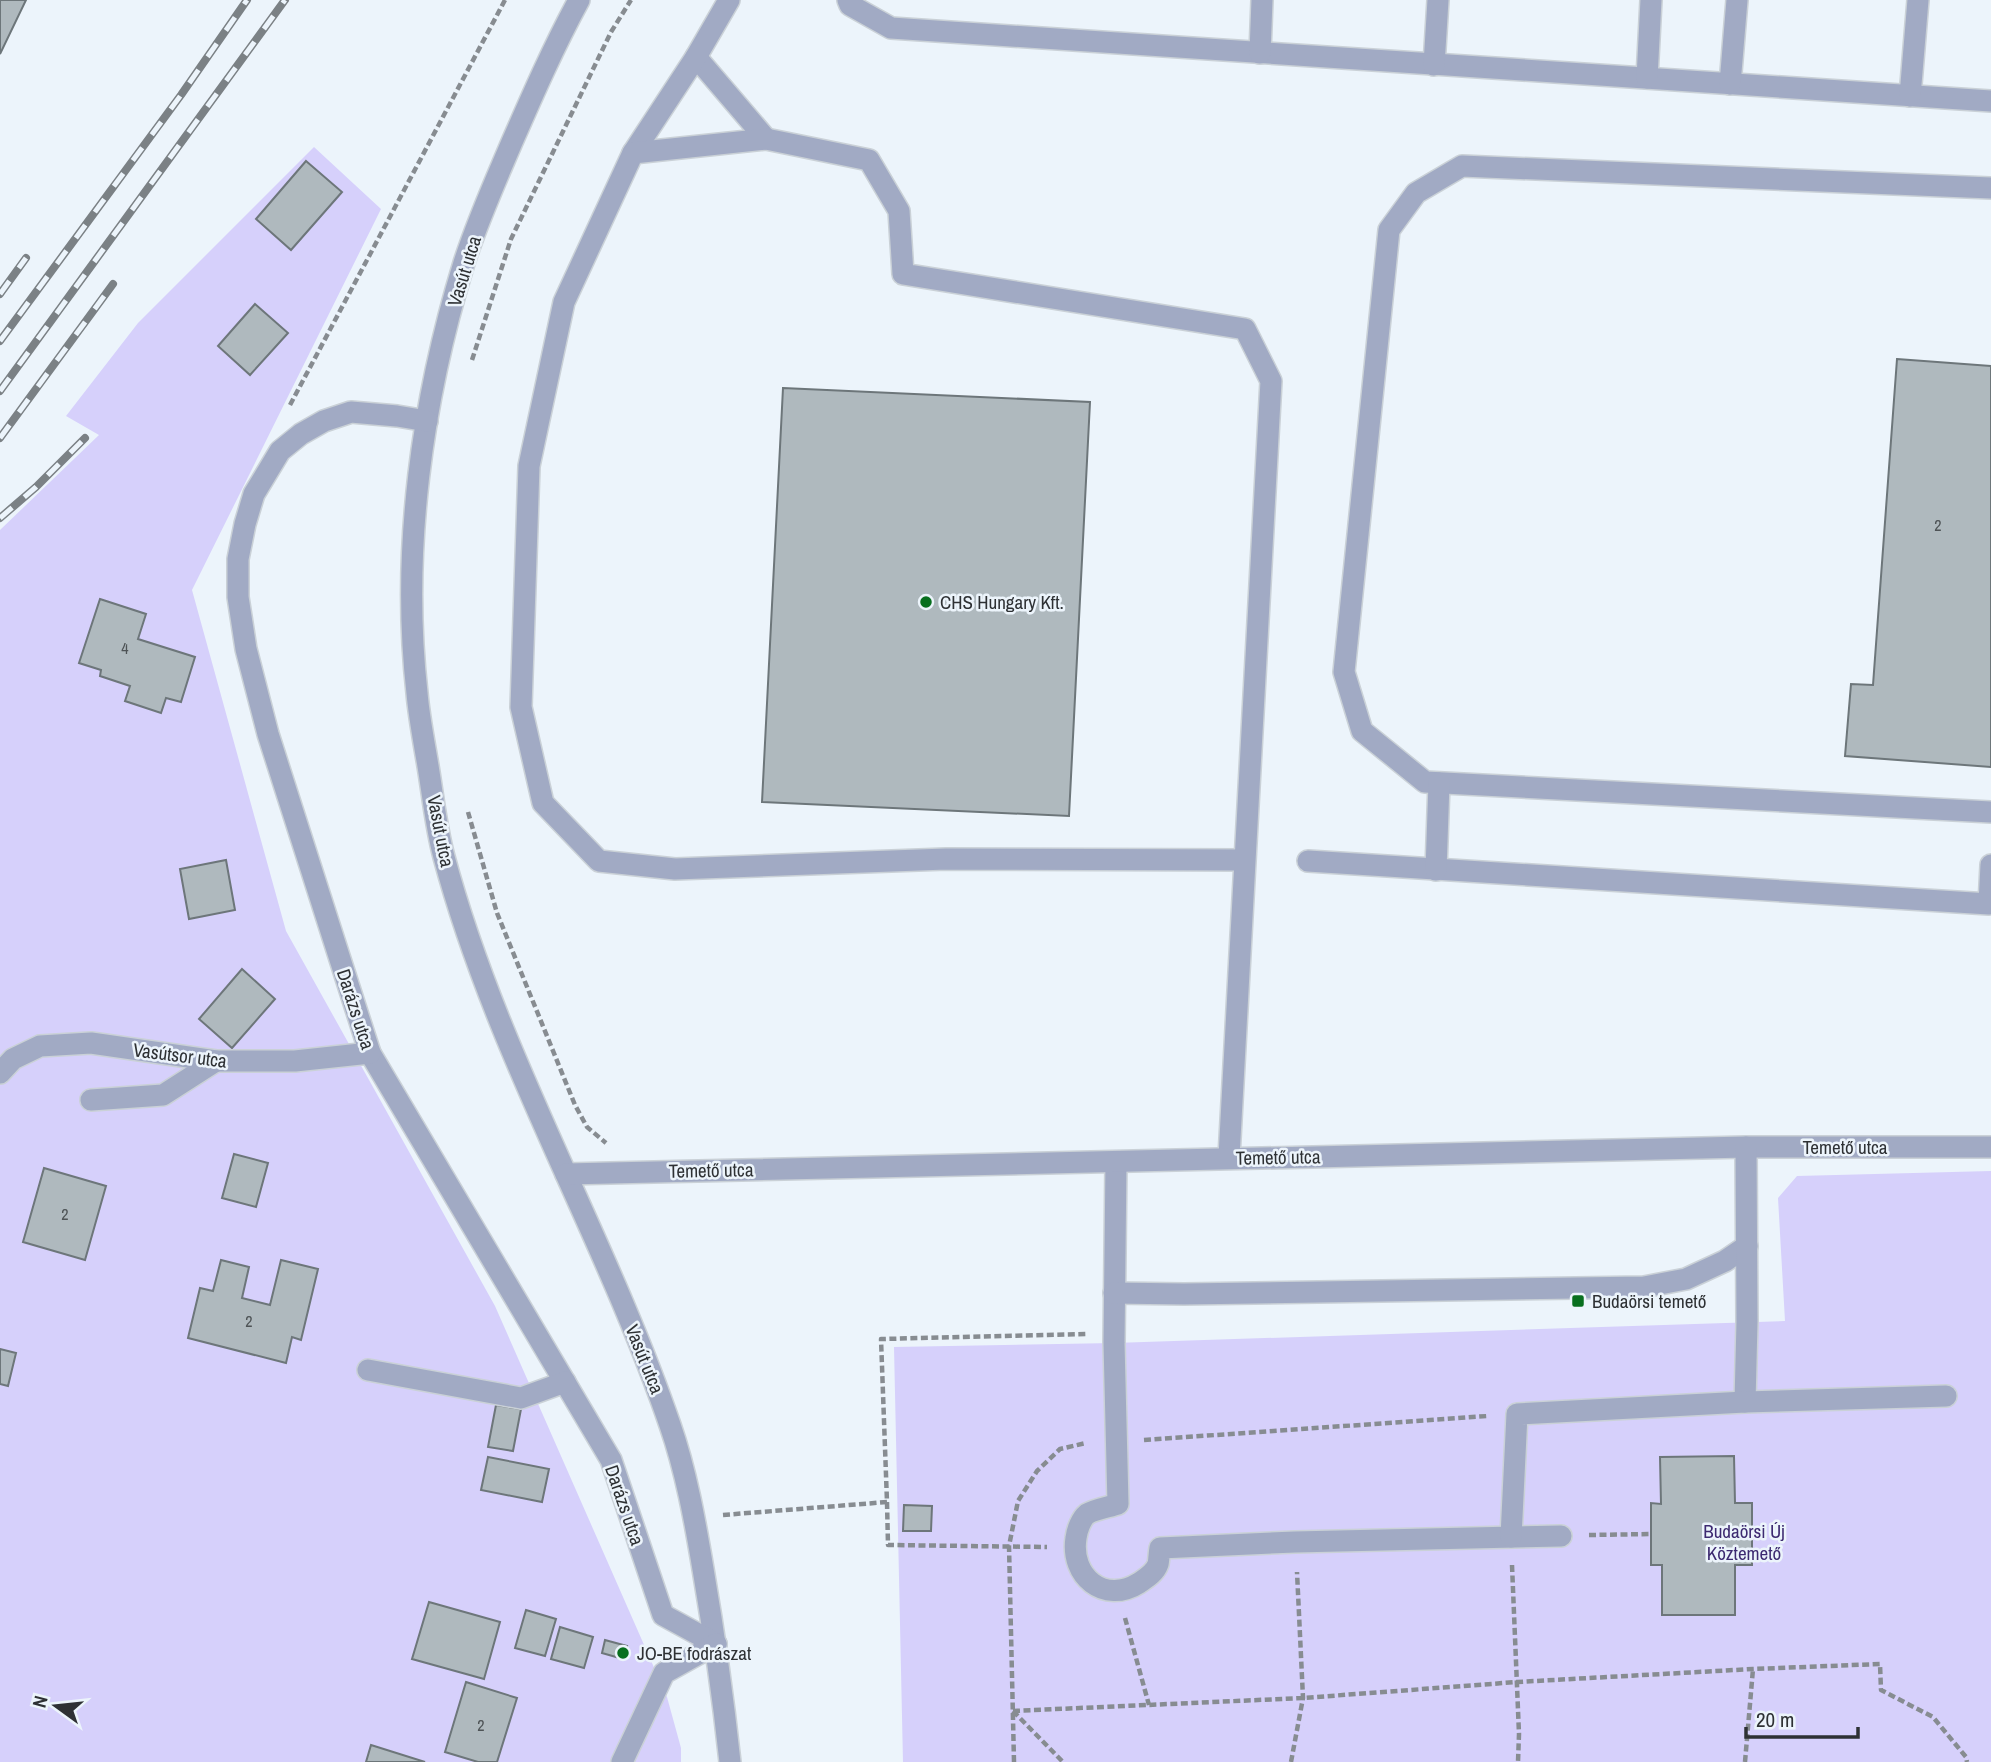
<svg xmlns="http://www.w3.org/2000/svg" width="1991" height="1762" font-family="'Archivo Narrow',sans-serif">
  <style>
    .green { fill: #d6d0fb }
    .building { fill: #afb9be; stroke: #6d767a; stroke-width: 2 }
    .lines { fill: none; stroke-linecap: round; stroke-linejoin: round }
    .minor-casing { stroke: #cad1d7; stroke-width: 24 }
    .path { stroke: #878c91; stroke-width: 4.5; stroke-dasharray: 7 3.5; stroke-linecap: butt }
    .minor { stroke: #a1aac4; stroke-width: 21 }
    .rail-casing { stroke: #7b8185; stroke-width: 8 }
    .rail { stroke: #ecf4fb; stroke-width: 5; stroke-dasharray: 16; stroke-linecap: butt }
    .poi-dot { fill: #086f1e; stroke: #ecf4fb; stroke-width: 2.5 }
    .labels { text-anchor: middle; stroke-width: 5; stroke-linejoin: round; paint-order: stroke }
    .number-label { font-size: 16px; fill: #4e5356 }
    .street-label { font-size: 19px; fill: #2e3134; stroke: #ecf4fb }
    .poi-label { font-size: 19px; fill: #2e3134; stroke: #ecf4fb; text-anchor: start }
    .park-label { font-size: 19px; fill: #3d2a71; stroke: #ecf4fb }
  </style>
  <rect width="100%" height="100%" fill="#ecf4fb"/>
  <g class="green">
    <polygon points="314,147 381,209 192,590 286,931 495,1306 667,1697 681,1748 681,1762 0,1762 0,530 99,435 66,416 138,323"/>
    <polygon points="1991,1171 1991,1762 903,1762 894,1347 1114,1343 1785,1321 1778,1198 1797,1176"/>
  </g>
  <g class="building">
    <polygon points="0,0 26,0 0,54"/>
    <polygon points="306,161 342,192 291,250 256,219"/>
    <polygon points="255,304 288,333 250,375 218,346"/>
    <polygon points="1897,359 1991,366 1991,767 1845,756 1851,684 1873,685"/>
    <polygon points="783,388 1090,402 1069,816 762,802"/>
    <polygon points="100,599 146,614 138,639 195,657 181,702 166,698 161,713 125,701 130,686 100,676 101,670 79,663"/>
    <polygon points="226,860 235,910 189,919 180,869"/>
    <polygon points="242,969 275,999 232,1048 199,1019"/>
    <polygon points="234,1154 268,1163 256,1207 222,1198"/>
    <polygon points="44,1168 106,1186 85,1260 23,1242"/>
    <polygon points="221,1260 249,1267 242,1298 270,1305 281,1260 318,1269 301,1340 292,1337 286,1363 188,1338 200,1288 213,1291"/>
    <polygon points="0,1349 16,1353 8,1386 0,1384"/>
    <polygon points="496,1405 521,1409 513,1451 488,1447"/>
    <polygon points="1734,1456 1735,1503 1752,1503 1752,1565 1735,1565 1735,1615 1662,1615 1662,1565 1651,1565 1651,1503 1661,1504 1660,1457"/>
    <polygon points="488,1457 549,1469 542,1502 481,1490"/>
    <polygon points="904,1505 932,1506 931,1531 903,1531"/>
    <polygon points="429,1602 500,1622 484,1679 412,1659"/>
    <polygon points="526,1610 556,1619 545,1656 515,1648"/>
    <polygon points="560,1627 593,1637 584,1668 551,1659"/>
    <polygon points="605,1640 627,1646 623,1659 602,1653"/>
    <polygon points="466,1682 517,1698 497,1762 478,1762 445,1752"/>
    <polygon points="371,1745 425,1762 366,1762"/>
  </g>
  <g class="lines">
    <g class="minor-casing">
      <g id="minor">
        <path d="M579,0C554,46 533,94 512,142C495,182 477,222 464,263C422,400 401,550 417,693C419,717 424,742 428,766C433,796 436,828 444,857C497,1055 604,1233 670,1425C686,1471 695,1521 703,1569C714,1633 723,1697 730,1762"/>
        <polyline points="848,0 850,5 891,28 1991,101"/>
        <polyline points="1260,53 1262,0"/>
        <polyline points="696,57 766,139"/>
        <polyline points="1434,65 1438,0"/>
        <polyline points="1647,78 1651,0"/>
        <polyline points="1730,84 1737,0"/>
        <polyline points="1910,96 1918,0"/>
        <polyline points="633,153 696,57 729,0"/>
        <polyline points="1991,188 1462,166 1416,193 1389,230 1344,672 1362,731 1425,782 1991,812"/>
        <polyline points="427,421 397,416 351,412 324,421 301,434 280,451 254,494 245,524 238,559 238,597 246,649 268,734 370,1053 611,1460 663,1615 716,1644"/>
        <polyline points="1308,861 1989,904 1991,865"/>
        <polyline points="1436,870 1439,783"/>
        <polyline points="0,1073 13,1059 40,1046 91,1043 216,1061 295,1061 370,1053"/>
        <polyline points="91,1100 163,1095 216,1061"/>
        <polyline points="1229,1157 1271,381 1245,329 903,274 899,211 869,160 766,139 633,153 564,302 529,466 521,707 543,803 599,861 675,869 946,859 1245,860"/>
        <path d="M1116,1162L1114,1343L1118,1504C1109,1507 1095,1509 1087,1514C1081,1519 1077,1530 1076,1538C1070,1576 1104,1605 1139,1583C1146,1578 1155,1573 1158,1564C1159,1560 1159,1553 1160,1548L1295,1542L1561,1536"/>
        <polyline points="566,1174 1746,1147 1991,1147"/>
        <polyline points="1114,1293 1184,1294 1644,1287 1686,1279 1725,1261 1747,1246"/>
        <polyline points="368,1370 521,1398 565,1382"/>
        <polyline points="1745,1402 1747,1322 1746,1147"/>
        <polyline points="1511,1537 1517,1414 1745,1402 1946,1396"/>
        <polyline points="622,1762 664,1673 716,1644"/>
      </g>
    </g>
    <g class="path">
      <polyline points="472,360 511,239 611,32 631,0"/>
      <polyline points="290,405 505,0"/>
      <polyline points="468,812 497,913 575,1105 587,1127 606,1143"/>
      <polyline points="1144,1440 1488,1416"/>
      <polyline points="887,1502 888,1545 1047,1547"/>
      <polyline points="723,1515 887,1502 881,1339 1087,1334"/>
      <polyline points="1589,1535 1651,1534"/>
      <polyline points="1512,1565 1519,1734 1518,1762"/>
      <polyline points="1125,1618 1149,1705"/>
      <polyline points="1013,1711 1303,1698 1517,1682 1753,1669 1880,1664 1881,1690 1933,1717 1966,1757 1967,1762"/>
      <polyline points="1013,1711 1063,1762"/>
      <polyline points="1014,1762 1009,1546 1018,1501 1037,1471 1060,1449 1086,1443"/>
      <polyline points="1291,1762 1303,1698 1297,1572"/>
      <polyline points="1745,1762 1753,1669"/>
    </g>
    <use href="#minor" class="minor"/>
    <g class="rail-casing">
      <g id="rail">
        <polyline points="0,294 26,258"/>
        <polyline points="0,341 181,95 247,0"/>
        <polyline points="0,391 285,0"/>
        <polyline points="0,438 113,284"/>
        <polyline points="0,518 36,487 85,438"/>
      </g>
    </g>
    <use href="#rail" class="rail"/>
  </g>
  <g class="poi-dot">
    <circle cx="926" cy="602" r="7"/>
    <rect x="1571" y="1294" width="14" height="14" rx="3.5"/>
    <circle cx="623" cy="1653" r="7"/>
  </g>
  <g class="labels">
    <g class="number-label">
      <text x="1938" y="531">2</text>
      <text x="125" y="654">4</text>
      <text x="65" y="1220">2</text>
      <text x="249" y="1327">2</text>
      <text x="481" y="1731">2</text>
    </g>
    <g class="street-label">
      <text transform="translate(464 271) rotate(-73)" y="7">Vasút utca</text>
      <text transform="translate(441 831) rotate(79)" y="7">Vasút utca</text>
      <text transform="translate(356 1009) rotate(72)" y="7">Darázs utca</text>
      <text transform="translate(180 1055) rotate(7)" y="7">Vasútsor utca</text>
      <text x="1845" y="1154">Temető utca</text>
      <text transform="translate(1278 1157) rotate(-1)" y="7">Temető utca</text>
      <text transform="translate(711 1170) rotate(-1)" y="7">Temető utca</text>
      <text transform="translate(645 1359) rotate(68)" y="7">Vasút utca</text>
      <text transform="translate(625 1505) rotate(71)" y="7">Darázs utca</text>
    </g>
    <g class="poi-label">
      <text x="940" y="609">CHS Hungary Kft.</text>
      <text x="1592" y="1308">Budaörsi temető</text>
      <text x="637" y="1660">JO-BE fodrászat</text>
    </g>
    <g class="park-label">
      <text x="1744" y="1538">Budaörsi Új<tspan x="1744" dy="22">Köztemető</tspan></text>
    </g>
  </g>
  <g transform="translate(56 1706) rotate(285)" stroke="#ecf4fb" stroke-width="5" paint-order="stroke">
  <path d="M0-5L12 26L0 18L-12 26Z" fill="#2e3134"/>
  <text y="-10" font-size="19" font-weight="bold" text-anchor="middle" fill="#2e3134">N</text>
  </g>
  <path d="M1746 1727v10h112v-10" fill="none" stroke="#2e3134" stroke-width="3.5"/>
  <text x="1756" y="1727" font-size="21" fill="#2e3134" stroke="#ecf4fb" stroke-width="5" paint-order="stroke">20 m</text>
</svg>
